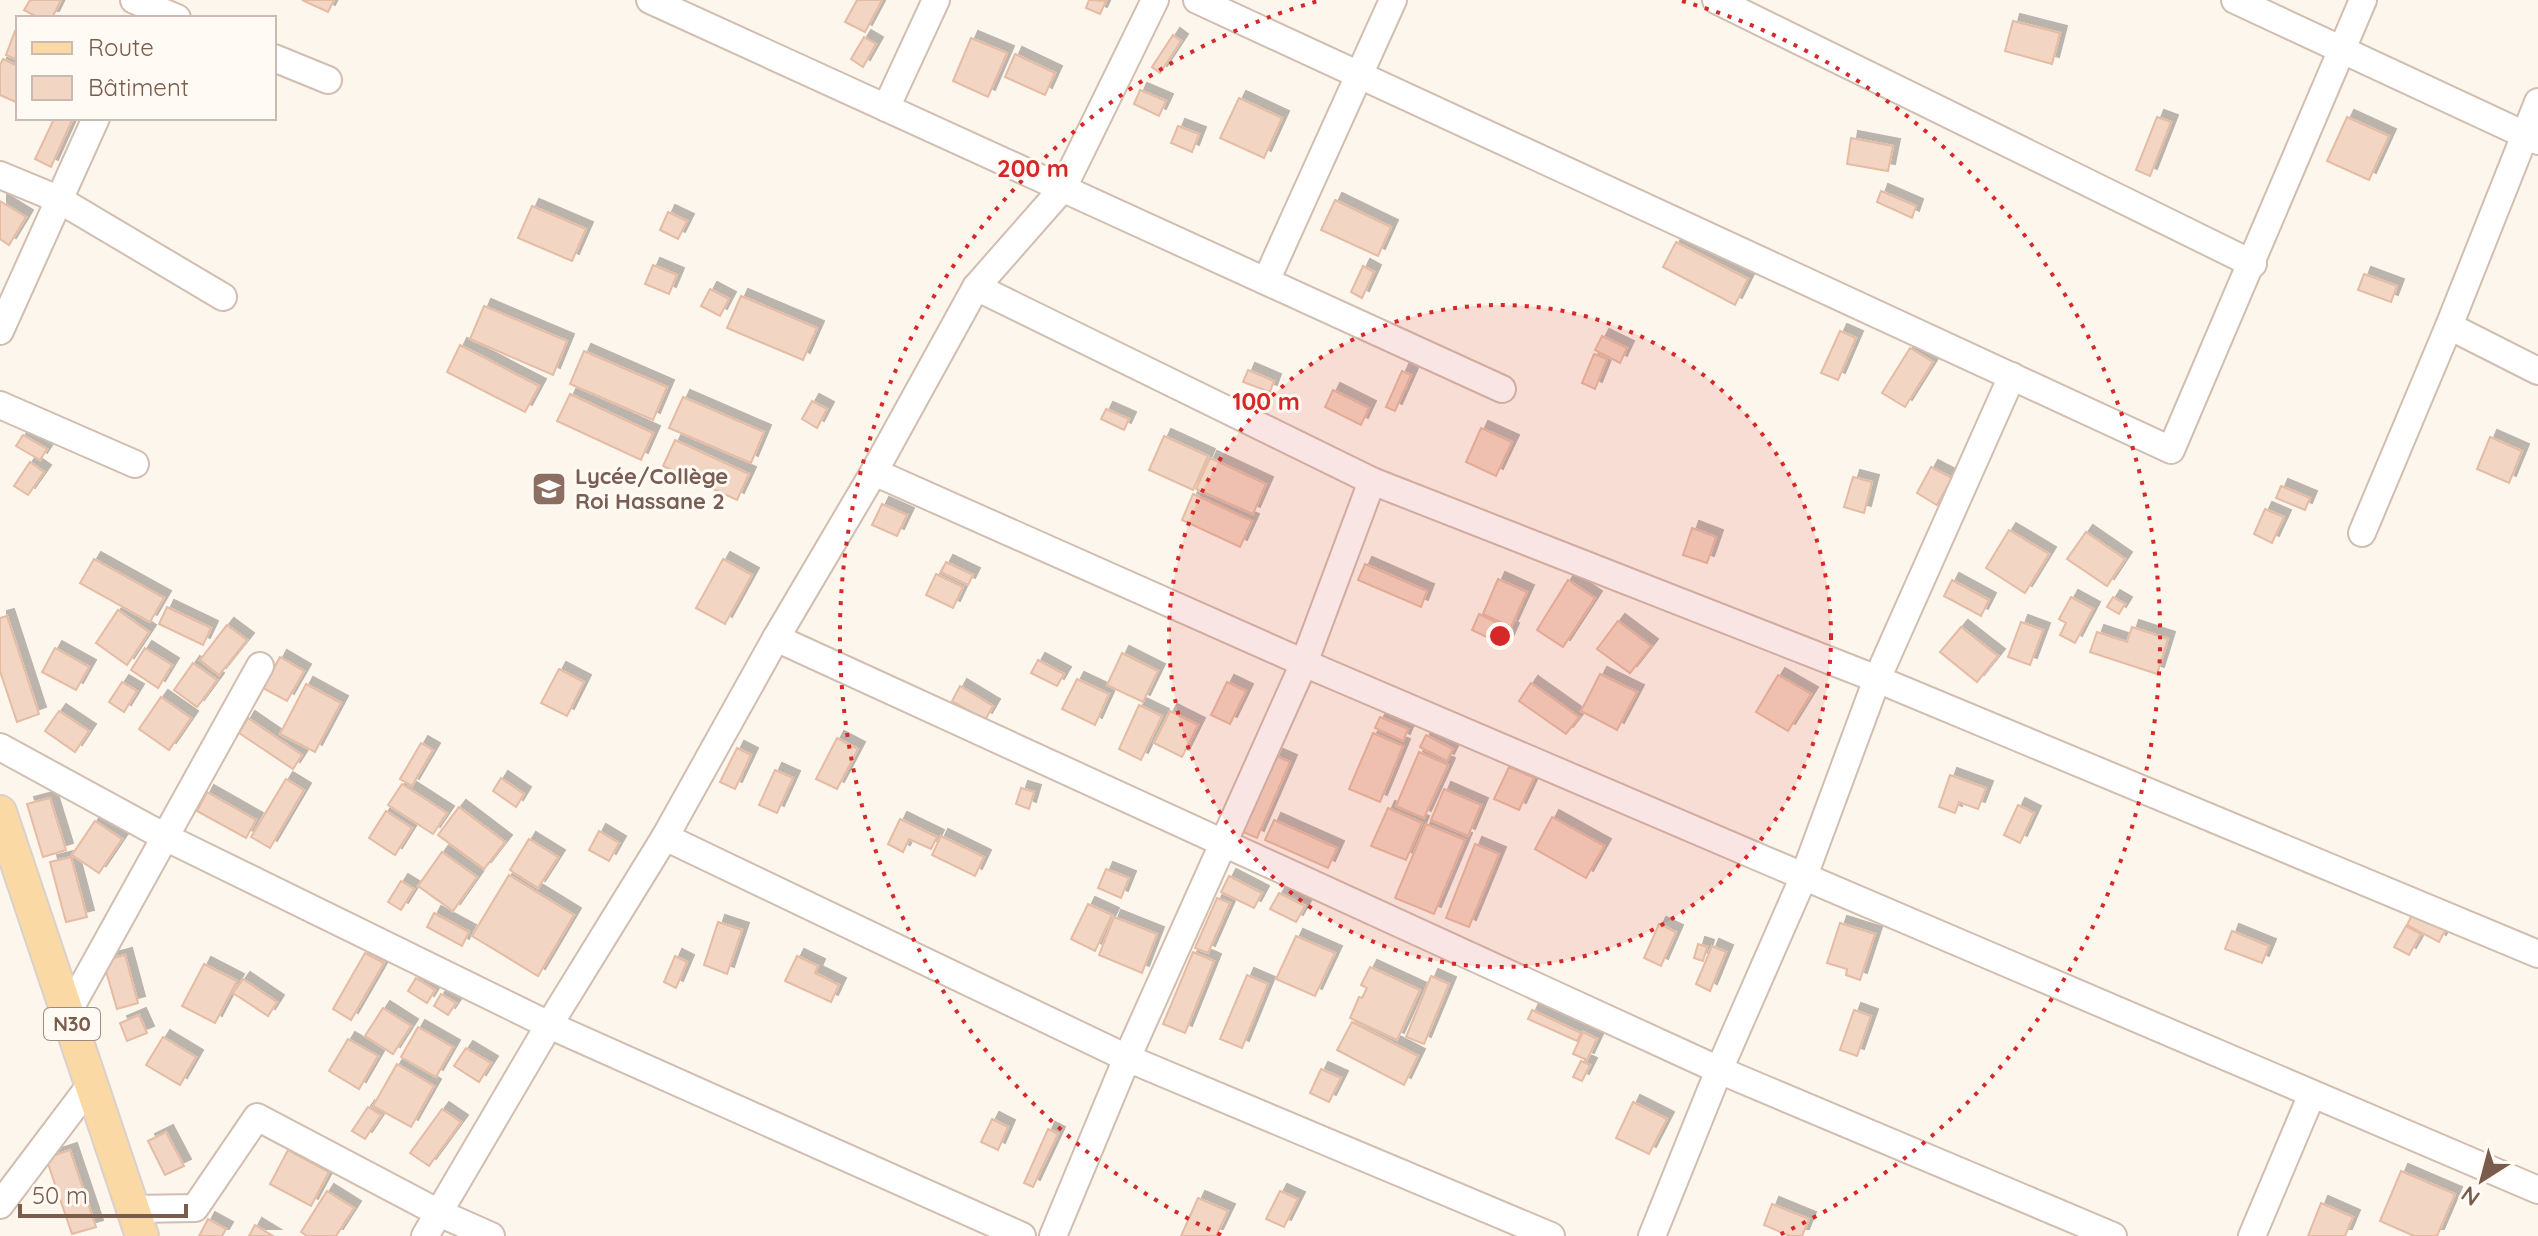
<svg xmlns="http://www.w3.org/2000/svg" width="2538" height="1236" font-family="Quicksand,sans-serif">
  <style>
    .building { fill: #f3d5c3; stroke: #e6bba3; stroke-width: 2; filter: url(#shadow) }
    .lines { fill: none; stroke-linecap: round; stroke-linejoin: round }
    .minor-casing { stroke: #d1beb0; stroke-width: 30 }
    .major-casing { stroke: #dad1cd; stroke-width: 36 }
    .minor { stroke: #fff; stroke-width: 26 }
    .major { stroke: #fbd9a5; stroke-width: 32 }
    .ring { fill: none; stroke: #d62828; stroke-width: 4; stroke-dasharray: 4 8 }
    .labels { text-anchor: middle; stroke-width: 6; stroke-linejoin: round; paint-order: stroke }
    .shield { fill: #fffaf3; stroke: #a28b7f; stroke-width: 2 }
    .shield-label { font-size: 20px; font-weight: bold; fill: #7a5c4d }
    .education-label { font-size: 22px; font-weight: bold; fill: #785e54; stroke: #fffaf3; text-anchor: start }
    .centre { fill: #d62828; stroke: #fffaf3; stroke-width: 4 }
    .ring-label { font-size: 24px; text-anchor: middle; font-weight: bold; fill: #d62828; stroke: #fffaf3; stroke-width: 6; stroke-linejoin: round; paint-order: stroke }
  </style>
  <defs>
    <filter id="shadow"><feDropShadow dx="7" dy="-7" stdDeviation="0" flood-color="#0004"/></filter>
  </defs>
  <rect width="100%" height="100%" fill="#fdf6ec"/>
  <g class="building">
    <polygon points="30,0 61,0 52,18 39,18 24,10"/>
    <polygon points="302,0 334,0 328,12"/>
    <polygon points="857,0 882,0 865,32 845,22"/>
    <polygon points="1089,0 1106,1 1100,14 1086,8"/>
    <polygon points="2013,21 2060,33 2052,64 2005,51"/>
    <polygon points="15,31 18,32 18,60 6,55"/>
    <polygon points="1173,35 1181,41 1160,73 1152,67"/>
    <polygon points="864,37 876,44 863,67 851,59"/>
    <polygon points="971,38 1007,53 988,97 953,81"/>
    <polygon points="1015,54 1055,73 1045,95 1005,77"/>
    <polygon points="3,59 18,66 18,103 0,95 0,65"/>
    <polygon points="1140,90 1166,101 1159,116 1134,104"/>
    <polygon points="1239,98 1282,118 1264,158 1220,138"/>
    <polygon points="2157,117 2171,122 2150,176 2136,170"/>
    <polygon points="2347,117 2389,136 2369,180 2327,161"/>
    <polygon points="52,118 73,118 51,167 35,159 54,119"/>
    <polygon points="1178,126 1199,134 1192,152 1171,143"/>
    <polygon points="1851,138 1893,146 1888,171 1847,164"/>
    <polygon points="1881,191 1916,206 1912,218 1877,202"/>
    <polygon points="1335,200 1391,227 1378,256 1321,230"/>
    <polygon points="0,201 26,217 9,245 0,239"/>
    <polygon points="532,206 586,229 572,261 518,238"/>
    <polygon points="668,212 687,221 678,239 660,230"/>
    <polygon points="1676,242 1748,279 1735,305 1663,267"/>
    <polygon points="653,265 677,275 669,294 645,284"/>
    <polygon points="1363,266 1374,272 1362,298 1351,292"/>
    <polygon points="2364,274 2397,286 2391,302 2358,290"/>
    <polygon points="710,289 729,299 720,316 701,306"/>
    <polygon points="741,296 817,328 803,360 727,328"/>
    <polygon points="484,306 567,341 553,375 470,339"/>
    <polygon points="1840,331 1856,338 1838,380 1821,373"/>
    <polygon points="1602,336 1627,348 1620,363 1595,350"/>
    <polygon points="460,345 539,386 525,412 447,372"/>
    <polygon points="1910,348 1933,362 1905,407 1882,393"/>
    <polygon points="584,351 667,387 653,420 570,384"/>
    <polygon points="1594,354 1607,359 1595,389 1582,383"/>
    <polygon points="1248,370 1274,381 1270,392 1243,382"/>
    <polygon points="1402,371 1411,375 1395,411 1386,407"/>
    <polygon points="1333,390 1369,408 1361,425 1325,407"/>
    <polygon points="570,394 653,433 641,460 557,421"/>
    <polygon points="683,397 764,432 751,463 669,428"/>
    <polygon points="812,401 827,409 817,428 802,419"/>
    <polygon points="1106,409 1129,419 1124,430 1101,419"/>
    <polygon points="1481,428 1512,442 1496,476 1466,462"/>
    <polygon points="23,435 47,449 40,460 16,446"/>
    <polygon points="1164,436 1208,456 1193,490 1149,470"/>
    <polygon points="2490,437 2522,451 2509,483 2477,469"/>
    <polygon points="675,440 749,474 737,500 663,466"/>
    <polygon points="1210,458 1266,484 1253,514 1196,489"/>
    <polygon points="30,462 44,472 28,495 14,486"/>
    <polygon points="1931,467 1952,478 1937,505 1917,493"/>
    <polygon points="1853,477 1872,482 1864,513 1844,507"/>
    <polygon points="2281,486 2310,498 2305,510 2276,498"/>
    <polygon points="1193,494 1252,521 1240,547 1182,520"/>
    <polygon points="882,504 907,515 897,536 872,525"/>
    <polygon points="2265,509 2284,517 2272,543 2254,534"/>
    <polygon points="1692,528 1716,537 1707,563 1683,555"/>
    <polygon points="2009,530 2049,554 2025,593 1986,568"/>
    <polygon points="2086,532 2125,559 2107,586 2067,559"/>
    <polygon points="94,559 164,598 150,622 80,583"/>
    <polygon points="723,559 752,575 725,624 696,608"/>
    <polygon points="946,562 973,575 968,585 941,572"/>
    <polygon points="1365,564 1427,591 1421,607 1358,580"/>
    <polygon points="936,574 963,587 953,608 926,595"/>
    <polygon points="1498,579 1527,592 1511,627 1483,614"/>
    <polygon points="1568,580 1595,598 1563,647 1537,630"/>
    <polygon points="1952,580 1989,600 1981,616 1944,596"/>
    <polygon points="2071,597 2093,609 2075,643 2060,635 2066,623 2059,619"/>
    <polygon points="2113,597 2125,604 2119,614 2107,607"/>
    <polygon points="167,607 211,628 203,645 159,624"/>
    <polygon points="118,610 149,632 127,665 96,643"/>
    <polygon points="1479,614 1512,630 1505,646 1472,630"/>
    <polygon points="7,616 39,714 17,722 0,671 0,618"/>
    <polygon points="1618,621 1651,646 1630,673 1597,649"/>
    <polygon points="2021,622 2043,630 2030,665 2008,657"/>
    <polygon points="227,625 247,640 219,675 200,660"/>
    <polygon points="1961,627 1998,656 1977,682 1940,652"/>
    <polygon points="2132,627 2168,639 2157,674 2090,652 2097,632 2127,642"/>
    <polygon points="55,648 89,667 76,690 42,672"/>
    <polygon points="145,648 172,665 158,688 131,670"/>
    <polygon points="1122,653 1158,671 1143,702 1107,685"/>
    <polygon points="280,657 304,671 287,701 263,688"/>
    <polygon points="1038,660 1064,674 1057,686 1031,673"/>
    <polygon points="193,663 217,680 197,707 174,690"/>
    <polygon points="559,669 584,682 567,716 541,703"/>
    <polygon points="1600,674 1637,692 1617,730 1581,711"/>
    <polygon points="1778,675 1811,694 1788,731 1756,712"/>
    <polygon points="1077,679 1109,694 1095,725 1062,709"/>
    <polygon points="122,682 137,691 124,712 109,702"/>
    <polygon points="1227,682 1246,691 1230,724 1211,715"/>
    <polygon points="1531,683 1579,717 1566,734 1519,701"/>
    <polygon points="306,684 341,703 315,752 280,734"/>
    <polygon points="960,686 993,706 985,720 952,701"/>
    <polygon points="161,697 191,718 169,750 139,729"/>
    <polygon points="1139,705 1162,716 1141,760 1119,749"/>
    <polygon points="59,711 89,731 75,752 45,731"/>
    <polygon points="1170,711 1198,725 1182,757 1154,743"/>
    <polygon points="1380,717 1408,729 1403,741 1375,728"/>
    <polygon points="248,718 302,755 293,769 239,733"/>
    <polygon points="1373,733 1403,746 1380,802 1349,789"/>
    <polygon points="1426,735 1453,749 1447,761 1420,747"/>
    <polygon points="837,738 858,749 837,789 816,779"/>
    <polygon points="421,743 433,750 412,786 400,779"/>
    <polygon points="737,748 751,755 735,789 720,782"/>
    <polygon points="1419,752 1448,765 1424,818 1396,806"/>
    <polygon points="1276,756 1290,762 1257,838 1243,832"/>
    <polygon points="1509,767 1534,778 1519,810 1494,799"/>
    <polygon points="775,770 793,778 777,813 759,805"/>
    <polygon points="1950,775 1986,788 1978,809 1959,802 1955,813 1939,807"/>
    <polygon points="501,778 524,794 516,807 493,791"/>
    <polygon points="286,779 304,790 270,848 251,837"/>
    <polygon points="402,784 447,813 433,834 388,805"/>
    <polygon points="1021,788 1034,792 1029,809 1016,804"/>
    <polygon points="1444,789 1481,805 1468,836 1431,820"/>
    <polygon points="207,792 256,820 246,838 197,811"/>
    <polygon points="50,798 66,850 43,857 27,804"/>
    <polygon points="2018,805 2034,813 2020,843 2004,835"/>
    <polygon points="459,807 505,842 484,869 438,835"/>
    <polygon points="1388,808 1422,823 1406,860 1371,846"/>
    <polygon points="386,811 412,828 395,855 369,838"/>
    <polygon points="1552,817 1604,846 1586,878 1535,849"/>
    <polygon points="900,819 937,837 931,849 909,839 903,852 888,844"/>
    <polygon points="1274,820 1337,848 1328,868 1265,840"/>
    <polygon points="95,821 122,839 99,873 72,855"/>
    <polygon points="1426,824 1465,840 1434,914 1395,898"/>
    <polygon points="599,831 619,843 609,861 589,850"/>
    <polygon points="941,836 984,857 975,876 932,855"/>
    <polygon points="529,839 558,857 538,888 510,870"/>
    <polygon points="1475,844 1499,854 1469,927 1446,918"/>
    <polygon points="442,852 477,877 453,911 418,886"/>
    <polygon points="71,857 87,917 66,922 50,862"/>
    <polygon points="1106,869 1129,878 1121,898 1098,888"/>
    <polygon points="509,875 574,915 538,976 472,936"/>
    <polygon points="1229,876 1262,893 1254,908 1221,892"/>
    <polygon points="401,881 414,889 401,910 388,902"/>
    <polygon points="1279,893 1305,906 1296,922 1270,909"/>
    <polygon points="1217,898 1230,903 1208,953 1195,948"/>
    <polygon points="1088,904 1112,915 1095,951 1071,939"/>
    <polygon points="2414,911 2446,929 2439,942 2407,925"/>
    <polygon points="434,913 469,932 462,946 427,927"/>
    <polygon points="1114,917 1157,934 1142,973 1099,955"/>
    <polygon points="718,922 742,930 727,974 704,965"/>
    <polygon points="1840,923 1875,934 1860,980 1846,975 1847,969 1827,963"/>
    <polygon points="1659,924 1676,932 1661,966 1644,958"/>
    <polygon points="2406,926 2421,934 2409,955 2394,947"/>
    <polygon points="2232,931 2269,946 2262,963 2225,949"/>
    <polygon points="1296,936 1335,953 1315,996 1276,979"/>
    <polygon points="1698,944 1707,947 1703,961 1694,958"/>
    <polygon points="1712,946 1726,952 1710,991 1696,984"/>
    <polygon points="1193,952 1214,961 1185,1033 1163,1024"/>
    <polygon points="365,953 384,963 351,1020 333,1009"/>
    <polygon points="125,955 138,1003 117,1009 103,961"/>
    <polygon points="675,956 687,962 676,988 664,982"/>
    <polygon points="797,956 818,966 815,973 839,985 831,1002 785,981"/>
    <polygon points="204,964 237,981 215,1023 182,1006"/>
    <polygon points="1370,967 1420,990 1397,1040 1350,1018 1359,997 1362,998 1367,988 1361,985"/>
    <polygon points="1247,975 1268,984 1242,1048 1220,1039"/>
    <polygon points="1431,976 1449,984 1424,1044 1406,1037"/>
    <polygon points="416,978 435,990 427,1003 408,991"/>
    <polygon points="243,979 277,1002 268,1016 233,993"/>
    <polygon points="441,994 456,1003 448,1015 434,1006"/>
    <polygon points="383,1008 411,1026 393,1054 365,1036"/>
    <polygon points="1532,1010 1581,1033 1577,1041 1528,1019"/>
    <polygon points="1854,1010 1871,1016 1857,1056 1840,1050"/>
    <polygon points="139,1015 147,1033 127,1041 120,1023"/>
    <polygon points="1352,1022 1418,1056 1404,1085 1337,1050"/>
    <polygon points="418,1027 453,1047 436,1077 401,1057"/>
    <polygon points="1583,1032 1597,1039 1587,1060 1573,1054"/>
    <polygon points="163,1037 196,1057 180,1085 146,1065"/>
    <polygon points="348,1039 378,1056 359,1089 329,1071"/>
    <polygon points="466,1048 491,1063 479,1082 454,1066"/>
    <polygon points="1581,1061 1590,1065 1582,1081 1573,1077"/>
    <polygon points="397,1064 434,1086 411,1127 373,1106"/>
    <polygon points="1321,1069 1341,1078 1329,1102 1310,1093"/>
    <polygon points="1633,1102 1667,1119 1649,1154 1616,1138"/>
    <polygon points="368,1107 381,1115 365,1139 352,1131"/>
    <polygon points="442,1109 461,1122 429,1166 410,1153"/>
    <polygon points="992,1119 1008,1127 998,1150 981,1142"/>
    <polygon points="1048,1129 1058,1134 1033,1187 1024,1183"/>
    <polygon points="166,1132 184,1166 165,1175 148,1141"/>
    <polygon points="70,1150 96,1227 72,1234 46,1158"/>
    <polygon points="288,1150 329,1172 311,1206 270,1184"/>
    <polygon points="2401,1171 2455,1194 2437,1236 2414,1236 2380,1221"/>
    <polygon points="327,1191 354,1208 336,1236 307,1236 301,1232"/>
    <polygon points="1280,1191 1298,1199 1284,1227 1266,1219"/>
    <polygon points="1198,1198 1228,1211 1216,1236 1181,1236"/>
    <polygon points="2321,1203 2353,1217 2345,1236 2308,1236"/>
    <polygon points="1772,1204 1809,1219 1802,1236 1790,1236 1764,1225"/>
    <polygon points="208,1219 226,1229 222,1236 199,1236"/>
    <polygon points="255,1225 273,1236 249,1236"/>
  </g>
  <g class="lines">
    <g class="minor-casing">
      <g id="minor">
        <polyline points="134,0 177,18"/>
        <polyline points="650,0 1502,389"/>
        <polyline points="1197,0 2171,450 2363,0"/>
        <polyline points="1716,0 2253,264"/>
        <polyline points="2235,0 2538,141"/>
        <polyline points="274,58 328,80"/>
        <polyline points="886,108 936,0"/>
        <polyline points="0,175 58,199 223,297"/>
        <polyline points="1266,281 1393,0"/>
        <polyline points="976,287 1372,481 1877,679 2538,954"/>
        <polyline points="2449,326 2538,371"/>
        <polyline points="0,331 96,118"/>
        <polyline points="0,405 135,464"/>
        <polyline points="874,472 1304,663 2538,1190"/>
        <polyline points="2362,533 2449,326 2538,102"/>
        <polyline points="776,638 1719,1070 2113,1236"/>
        <polyline points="0,747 165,837 549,1025 1022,1236"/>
        <polyline points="665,837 1127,1058 1551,1236"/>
        <polyline points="68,1012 260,666"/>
        <polyline points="0,1205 92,1083"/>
        <polyline points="135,1209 195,1208 257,1117 439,1213 491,1236"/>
        <polyline points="425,1236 549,1025 665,837 776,638 874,472 976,287 1063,188 1155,0"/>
        <polyline points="1053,1236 1127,1058 1304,663 1372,481"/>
        <polyline points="1652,1236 1719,1070 1804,876 1877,679 2012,376"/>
        <polyline points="2252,1236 2312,1094"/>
      </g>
    </g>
    <g class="major-casing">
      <polyline id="major" points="0,812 142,1236"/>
    </g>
    <use href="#minor" class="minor"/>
    <use href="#major" class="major"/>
  </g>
  <circle cx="1500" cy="636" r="331" fill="#d62828" fill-opacity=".12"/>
  <g class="ring">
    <circle cx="1500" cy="636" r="331"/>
    <path d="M1221 1235A661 661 0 0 1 1318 1M1682 1A661 661 0 0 1 1779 1235"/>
  </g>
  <defs>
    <g id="school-square" transform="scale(1.8)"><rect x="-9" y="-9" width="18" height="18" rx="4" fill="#8d6e63" stroke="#fffaf3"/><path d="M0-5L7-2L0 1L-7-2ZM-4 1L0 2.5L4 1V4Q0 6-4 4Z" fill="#fff"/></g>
  </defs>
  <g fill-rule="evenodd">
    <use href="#school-square" x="549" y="489"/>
  </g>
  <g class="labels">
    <rect class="shield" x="44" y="1008" width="56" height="32" rx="6"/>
    <g class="shield-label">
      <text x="72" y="1031">N30</text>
    </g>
    <g class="education-label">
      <text x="575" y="484">Lycée/Collège<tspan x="575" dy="25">Roi Hassane 2</tspan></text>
    </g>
  </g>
  <circle cx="1500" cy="636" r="12" class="centre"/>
  <g class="ring-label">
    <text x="1033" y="177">200 m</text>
    <text x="1266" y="410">100 m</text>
  </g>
  <rect x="16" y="16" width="260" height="104" fill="#fffaf3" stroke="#cabbb1" stroke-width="2"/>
  <rect x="32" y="42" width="40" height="12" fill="#fbd9a5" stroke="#cabbb1" stroke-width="2"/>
  <text x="88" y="56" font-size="24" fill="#7a5c4d">Route</text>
  <rect x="32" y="76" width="40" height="24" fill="#f3d5c3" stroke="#cabbb1" stroke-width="2"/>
  <text x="88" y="96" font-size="24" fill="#7a5c4d">Bâtiment</text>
  <g transform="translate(2482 1180) rotate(216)" stroke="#fffaf3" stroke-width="6" paint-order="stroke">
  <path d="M0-6L14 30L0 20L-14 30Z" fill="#7a5c4d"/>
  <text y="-12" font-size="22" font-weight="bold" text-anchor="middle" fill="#7a5c4d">N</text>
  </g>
  <path d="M20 1204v12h166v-12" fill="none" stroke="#7a5c4d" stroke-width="4"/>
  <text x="32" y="1204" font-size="24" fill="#7a5c4d" stroke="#fffaf3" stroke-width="6" paint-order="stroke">50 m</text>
</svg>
